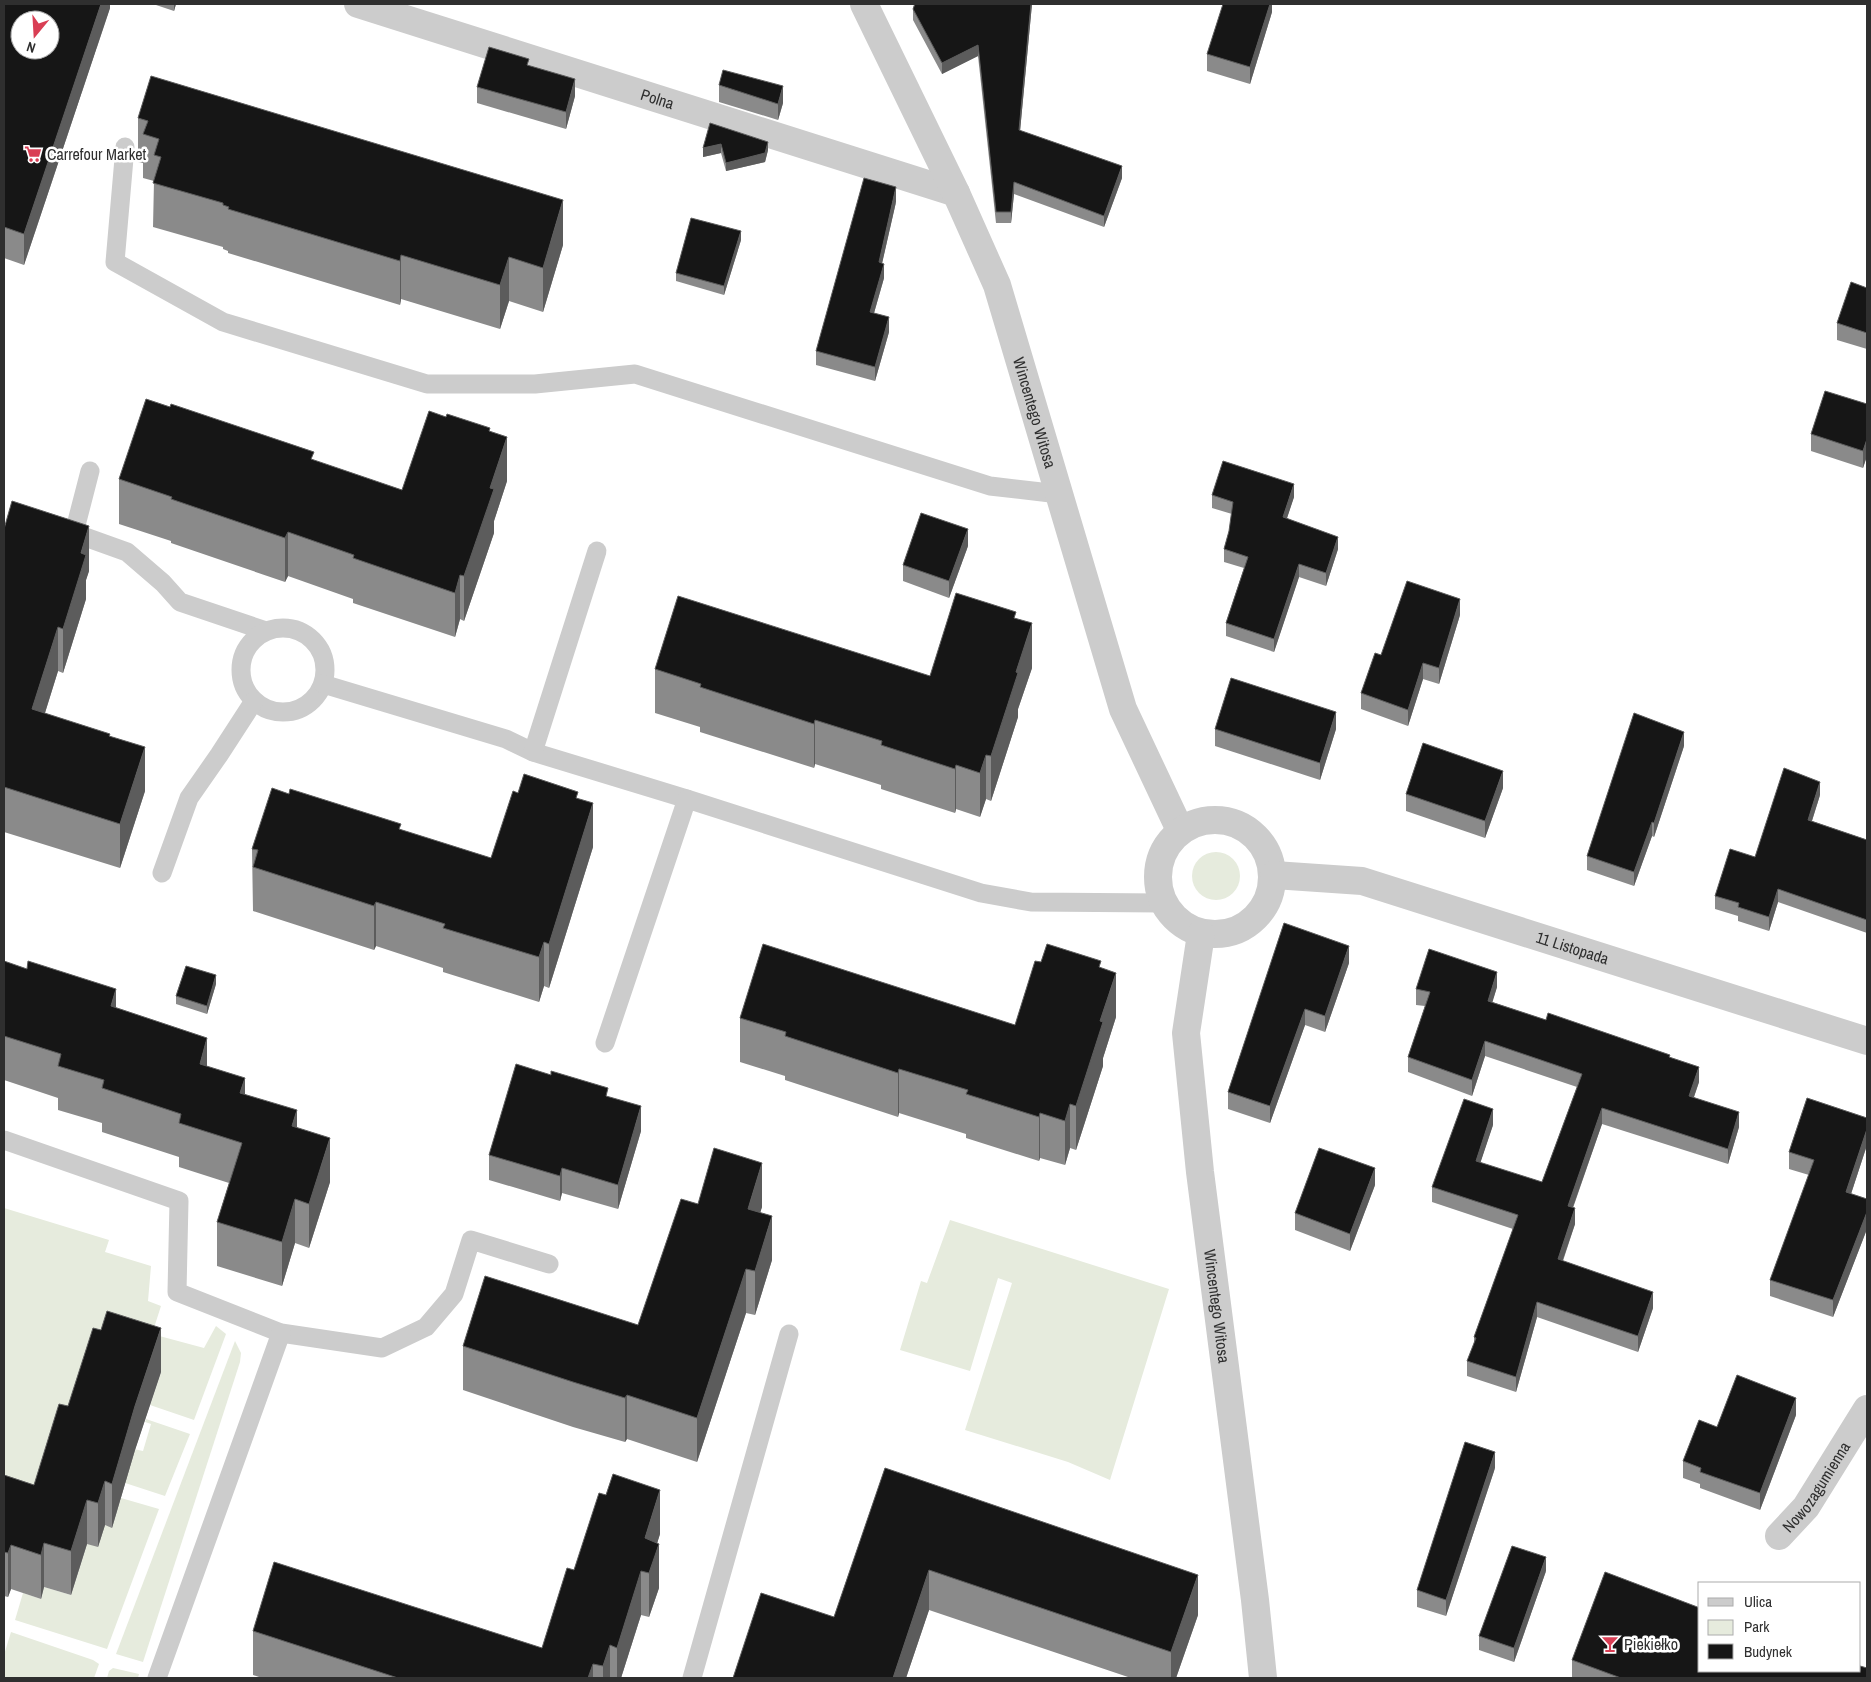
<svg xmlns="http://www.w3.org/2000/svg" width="1871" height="1682" font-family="'Archivo Narrow',sans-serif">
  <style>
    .green { fill: #e6ebdd }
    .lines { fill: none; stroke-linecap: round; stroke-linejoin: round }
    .service { stroke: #ccc; stroke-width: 19 }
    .minor { stroke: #ccc; stroke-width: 28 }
    .wall { fill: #8a8a8a }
    .shaded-wall { fill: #5c5c5c }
    .building { fill: #161616; stroke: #5c5c5c; fill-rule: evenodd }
    .labels { text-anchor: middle; stroke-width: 5; stroke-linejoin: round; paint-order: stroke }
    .street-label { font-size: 16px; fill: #2f2f2f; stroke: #fff }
    .poi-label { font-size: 16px; fill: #2f2f2f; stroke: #fff; text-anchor: start }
  </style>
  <rect width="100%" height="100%" fill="#fff"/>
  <g class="green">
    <circle cx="1216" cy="876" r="24"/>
    <polygon points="4,1208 109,1240 105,1252 151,1266 148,1301 161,1306 152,1334 204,1348 216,1326 226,1334 194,1420 150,1405 161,1372 4,1520"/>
    <polygon points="950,1220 1169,1289 1110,1480 1068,1462 965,1430 1012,1283 998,1278 970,1371 900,1350 921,1281 927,1283"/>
    <polygon points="235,1341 241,1353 240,1362 143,1662 116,1654"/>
    <polygon points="146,1419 190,1434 165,1496 119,1481 129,1448 143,1451 151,1424 145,1422"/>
    <polygon points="121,1498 159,1509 107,1649 15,1620 23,1593 41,1599 44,1587 71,1595 87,1544 105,1525 112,1527"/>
    <polygon points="11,1632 93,1660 99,1664 94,1678 4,1678 4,1655"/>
    <polygon points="113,1668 139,1674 138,1678 107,1678 109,1671"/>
  </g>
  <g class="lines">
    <g class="service">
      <polyline points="125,147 115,262 223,322 427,384 535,384 635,374 990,486 1059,494"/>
      <polyline points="90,471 74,533 127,552 163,583 180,602 266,631"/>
      <circle cx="283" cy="670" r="42"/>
      <polyline points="323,684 506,739 533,752 687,799"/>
      <polyline points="533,752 597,551"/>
      <polyline points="162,873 189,798 219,755 254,701"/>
      <polyline points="605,1043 687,799 981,893 1031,902 1162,903"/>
      <polyline points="4,1140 179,1201 177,1292 281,1333 382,1348 426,1327 454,1294 471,1240 549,1264"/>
      <polyline points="157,1678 281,1333"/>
      <polyline points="692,1678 789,1334"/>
    </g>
    <g class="minor">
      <path id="s1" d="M358,4L956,193"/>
      <path id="s2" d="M864,4L956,193L997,285L1123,709L1180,830"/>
      <circle cx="1215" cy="877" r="57"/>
      <path id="s3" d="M1274,875L1362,881L1867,1041"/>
      <path id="s4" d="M1201,934L1186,1033L1200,1172L1255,1600L1263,1678"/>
      <path id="s5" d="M1779,1536L1806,1507L1867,1409"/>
    </g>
  </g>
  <g class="wall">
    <polygon points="4,4 110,4 110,8 24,265 4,258"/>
    <polygon points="153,4 176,4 174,11"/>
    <polygon points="914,4 1032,4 1020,131 1122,178 1104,227 1014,194 1011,223 996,223 978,56 942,74 913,20 913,9"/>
    <polygon points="1272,4 1272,12 1250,84 1207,71 1207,54"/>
    <polygon points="719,85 783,103 778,120 719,102"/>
    <polygon points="477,87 575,96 566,129 477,103"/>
    <polygon points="138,118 563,245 543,312 509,301 500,329 401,299 400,305 228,253 228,251 223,249 223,247 153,227 154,181 143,178 143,163 138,162"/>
    <polygon points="710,123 768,150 765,162 726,171 721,153 703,157"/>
    <polygon points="896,202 882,263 884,278 874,313 889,332 875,381 816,365 816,351"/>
    <polygon points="741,240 724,295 676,281 676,273"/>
    <polygon points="1867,288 1867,349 1837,340 1837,323"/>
    <polygon points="1867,404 1867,456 1863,468 1811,451 1811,434"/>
    <polygon points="490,432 507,481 494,521 494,533 464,621 460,619 455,637 353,603 353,599 288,576 285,582 171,543 171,541 119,524 119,479 402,490"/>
    <polygon points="1212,495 1294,497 1287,518 1338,549 1326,586 1299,577 1274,652 1226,636 1226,623 1244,568 1224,562 1224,549 1229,531 1232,514 1212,508"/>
    <polygon points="4,529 89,571 86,580 86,599 63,673 58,671 45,713 110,737 145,791 120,868 4,832"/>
    <polygon points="968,546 949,598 903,581 903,565"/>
    <polygon points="1460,615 1439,684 1423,679 1408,726 1361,709 1361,693 1381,655"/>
    <polygon points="1016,618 1032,668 1018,709 1018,717 991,801 986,799 980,817 956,809 955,813 881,789 881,785 815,764 814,768 700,732 700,727 655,713 655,669 930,676"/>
    <polygon points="1215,729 1336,729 1320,780 1215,746"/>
    <polygon points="1684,746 1654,837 1652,836 1634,886 1587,870 1587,856"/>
    <polygon points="1503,788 1485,838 1406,811 1406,794"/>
    <polygon points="518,793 578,798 593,847 549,988 544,986 539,1002 443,972 443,968 376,946 374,950 253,911 252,849 401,830 491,858"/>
    <polygon points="1820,795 1812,821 1867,840 1867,933 1778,902 1769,931 1738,921 1738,916 1715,909 1715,896"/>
    <polygon points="1284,923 1349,963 1325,1032 1305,1025 1270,1123 1228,1109 1228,1092"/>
    <polygon points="4,961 116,1008 207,1066 245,1094 297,1127 330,1182 309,1248 295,1243 282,1286 217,1266 217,1222 229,1183 179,1167 179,1157 102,1132 102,1123 58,1110 58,1098 4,1080"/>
    <polygon points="1041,962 1101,968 1116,1017 1103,1058 1103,1066 1076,1150 1070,1148 1065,1165 1040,1158 1039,1161 966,1138 966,1134 899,1113 898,1117 785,1080 785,1076 740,1062 740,1018 1015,1025"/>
    <polygon points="216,984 207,1014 176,1004 176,996"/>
    <polygon points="1497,987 1492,1002 1546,1020 1670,1057 1699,1082 1694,1097 1739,1127 1728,1164 1602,1124 1573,1208 1575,1224 1563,1261 1653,1308 1638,1352 1537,1317 1516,1392 1467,1376 1467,1361 1474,1344 1474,1337 1513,1229 1432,1202 1432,1187 1493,1125 1480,1163 1542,1182 1577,1087 1485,1056 1472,1096 1408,1072 1408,1057 1425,1006 1416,1005 1416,989"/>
    <polygon points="608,1097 641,1131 618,1209 562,1193 560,1201 489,1180 489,1155"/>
    <polygon points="1867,1118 1867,1145 1851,1194 1867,1199 1867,1229 1833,1317 1770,1296 1770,1280 1809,1175 1789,1169 1789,1152"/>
    <polygon points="1375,1185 1350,1251 1295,1230 1295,1213"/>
    <polygon points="698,1204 762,1207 760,1212 772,1260 755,1315 746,1313 697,1462 627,1439 625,1442 573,1427 463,1390 463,1346 638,1325"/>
    <polygon points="161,1372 135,1450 112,1528 105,1525 98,1547 87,1544 71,1595 44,1587 41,1599 11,1589 8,1597 4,1596 4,1475 34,1485 68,1406"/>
    <polygon points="1796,1415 1760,1510 1700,1488 1700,1484 1683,1478 1683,1461"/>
    <polygon points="885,1468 1198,1615 1176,1678 1131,1678 929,1610 906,1678 733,1678 834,1617"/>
    <polygon points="1495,1468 1446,1616 1417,1607 1417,1590"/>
    <polygon points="660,1534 657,1543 659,1588 649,1617 641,1615 621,1678 262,1678 253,1675 253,1631 542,1648 574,1570"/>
    <polygon points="1546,1571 1514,1662 1479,1650 1479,1636"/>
    <polygon points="1572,1660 1867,1678 1572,1678"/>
  </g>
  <g class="shaded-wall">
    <polygon points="101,4 110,4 110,8 24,265 24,234"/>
    <polygon points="174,4 176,4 174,11"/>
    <polygon points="1031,4 1032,4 1019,142 1019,130"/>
    <polygon points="1270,4 1272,4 1272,12 1250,84 1250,67"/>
    <polygon points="978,45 978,56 942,74 942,63"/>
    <polygon points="575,79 575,96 566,129 566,112"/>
    <polygon points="783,86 783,103 778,120 778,104"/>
    <polygon points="768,142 768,150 765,162 726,171 726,163"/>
    <polygon points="721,144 721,153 703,157 703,148"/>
    <polygon points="1122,166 1122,178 1104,227 1104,216"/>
    <polygon points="1014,182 1014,194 1011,223 1011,212"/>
    <polygon points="896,187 896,202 879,277 879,262"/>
    <polygon points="563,200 563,245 543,312 543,268"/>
    <polygon points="741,231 741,240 724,295 724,286"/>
    <polygon points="401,255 401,299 400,305 400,261"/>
    <polygon points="509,257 509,301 500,329 500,285"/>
    <polygon points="884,264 884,278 870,327 870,312"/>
    <polygon points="889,317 889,332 875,381 875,367"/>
    <polygon points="507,437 507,481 494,521 494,533 464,621 464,576 490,488"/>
    <polygon points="1867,439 1867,456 1863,468 1863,451"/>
    <polygon points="1294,484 1294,497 1283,530 1283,517"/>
    <polygon points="89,526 89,571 86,580 86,599 63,673 63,629 81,553"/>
    <polygon points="968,529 968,546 949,598 949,581"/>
    <polygon points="288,532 288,576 285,582 285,538"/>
    <polygon points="1338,537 1338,549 1326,586 1326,573"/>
    <polygon points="1299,564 1299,577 1274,652 1274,639"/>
    <polygon points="460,575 460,619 455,637 455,593"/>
    <polygon points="1460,599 1460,615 1439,684 1439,668"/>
    <polygon points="1032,623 1032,668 1018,709 1018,717 991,801 991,756 1016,672"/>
    <polygon points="58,627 58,671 32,754 32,709"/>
    <polygon points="1423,663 1423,679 1408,726 1408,710"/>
    <polygon points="1336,712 1336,729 1320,780 1320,763"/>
    <polygon points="815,720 815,764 814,768 814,724"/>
    <polygon points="1684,732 1684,746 1654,837 1654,823"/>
    <polygon points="145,747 145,791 120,868 120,824"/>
    <polygon points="986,755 986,799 980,817 980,773"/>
    <polygon points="956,765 956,809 955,813 955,769"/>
    <polygon points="1503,771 1503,788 1485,838 1485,821"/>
    <polygon points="1820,782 1820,795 1808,833 1808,820"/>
    <polygon points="593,803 593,847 549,988 549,944"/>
    <polygon points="1652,822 1652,836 1634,886 1634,872"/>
    <polygon points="1778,889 1778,902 1769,931 1769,917"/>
    <polygon points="376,902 376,946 374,950 374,906"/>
    <polygon points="544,942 544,986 539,1002 539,957"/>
    <polygon points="1349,946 1349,963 1325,1032 1325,1016"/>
    <polygon points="1497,972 1497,987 1488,1017 1488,1001"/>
    <polygon points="1116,973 1116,1017 1103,1058 1103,1066 1076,1150 1076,1106 1100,1021"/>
    <polygon points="216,975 216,984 207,1014 207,1006"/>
    <polygon points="116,989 116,1033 111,1006"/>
    <polygon points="1305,1009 1305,1025 1270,1123 1270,1106"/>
    <polygon points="207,1038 207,1082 200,1064"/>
    <polygon points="1485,1041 1485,1056 1472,1096 1472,1080"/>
    <polygon points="1699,1067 1699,1082 1689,1111 1689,1096"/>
    <polygon points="899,1069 899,1113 898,1117 898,1073"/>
    <polygon points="245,1078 245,1122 240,1093"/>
    <polygon points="1070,1104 1070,1148 1065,1165 1065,1121"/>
    <polygon points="641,1106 641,1131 618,1209 618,1185"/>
    <polygon points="1602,1108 1602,1124 1568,1221 1568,1206"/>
    <polygon points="1493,1109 1493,1125 1476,1176 1476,1161"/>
    <polygon points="297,1110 297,1154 292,1126"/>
    <polygon points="1739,1112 1739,1127 1728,1164 1728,1149"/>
    <polygon points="1040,1113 1040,1158 1039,1161 1039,1117"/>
    <polygon points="1867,1129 1867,1145 1846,1209 1846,1192"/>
    <polygon points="330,1138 330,1182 309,1248 309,1204"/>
    <polygon points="762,1163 762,1207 748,1253 748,1209"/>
    <polygon points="562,1168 562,1193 560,1201 560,1176"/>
    <polygon points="1375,1168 1375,1185 1350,1251 1350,1234"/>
    <polygon points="295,1199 295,1243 282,1286 282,1242"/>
    <polygon points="1575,1208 1575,1224 1558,1274 1558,1259"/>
    <polygon points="1867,1212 1867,1229 1833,1317 1833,1300"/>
    <polygon points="772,1216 772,1260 755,1315 755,1271"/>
    <polygon points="746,1269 746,1313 697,1462 697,1418"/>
    <polygon points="1653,1292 1653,1308 1638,1352 1638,1336"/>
    <polygon points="1537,1302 1537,1317 1516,1392 1516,1377"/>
    <polygon points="161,1328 161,1372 135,1450 112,1528 112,1484 135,1406"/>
    <polygon points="627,1395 627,1439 625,1442 625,1398"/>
    <polygon points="1796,1398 1796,1415 1760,1510 1760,1493"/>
    <polygon points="1495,1452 1495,1468 1446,1616 1446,1600"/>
    <polygon points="105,1481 105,1525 98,1547 98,1503"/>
    <polygon points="660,1490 660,1534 648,1573 645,1538"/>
    <polygon points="87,1500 87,1544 71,1595 71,1551"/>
    <polygon points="44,1543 44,1587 41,1599 41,1555"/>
    <polygon points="659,1544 659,1588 649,1617 649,1573"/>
    <polygon points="11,1545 11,1589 8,1597 8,1553"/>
    <polygon points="1546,1557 1546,1571 1514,1662 1514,1648"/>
    <polygon points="929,1570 929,1610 906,1678 893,1678"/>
    <polygon points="641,1571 641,1615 621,1678 617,1678 617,1648"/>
    <polygon points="1198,1575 1198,1615 1176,1678 1171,1678 1171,1652"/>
    <polygon points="610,1645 610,1678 603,1678 603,1666"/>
    <polygon points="593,1664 593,1678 588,1678"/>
  </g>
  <g class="building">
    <path d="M4,4H101L24,234L4,227ZM20,20H50V50H20Z"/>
    <polygon points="915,4 1031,4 1019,130 1122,166 1104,216 1014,182 1011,212 996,212 978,45 942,63 913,9"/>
    <polygon points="1223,4 1270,4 1250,67 1207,54"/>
    <polygon points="489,47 529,59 527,65 575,79 566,112 477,87"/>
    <polygon points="723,70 783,86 778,104 719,85"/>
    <polygon points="151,76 563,200 543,268 509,257 500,285 401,255 400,261 228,209 229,207 223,205 223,203 153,183 161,157 154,155 159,139 143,134 148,121 138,118"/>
    <polygon points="710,123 768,142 765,153 726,163 721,144 703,148"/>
    <polygon points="864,178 896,187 879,262 884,264 870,312 889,317 875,367 816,351"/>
    <polygon points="691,218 741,231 724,286 676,273"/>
    <polygon points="1851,282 1867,288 1867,333 1837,323"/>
    <polygon points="1825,391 1867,404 1867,439 1863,451 1811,434"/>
    <polygon points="146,399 170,407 171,404 314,452 311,459 402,490 429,411 446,417 447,414 490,428 489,431 507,437 490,488 494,489 464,576 460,575 455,593 353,558 354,555 288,532 285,538 171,499 172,497 119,479"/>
    <polygon points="1223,461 1294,484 1283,517 1338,537 1326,573 1299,564 1274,639 1226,623 1248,557 1224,549 1229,531 1233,502 1212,495"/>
    <polygon points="12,501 89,526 81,553 86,555 63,629 58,627 32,709 110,734 109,736 145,747 120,824 4,787 4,529"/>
    <polygon points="921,513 968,529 949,581 903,565"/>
    <polygon points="1407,581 1460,599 1439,668 1423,663 1408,710 1361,693 1375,653 1381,655"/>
    <polygon points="956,593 1016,612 1014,618 1032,623 1016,672 1018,673 991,756 986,755 980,773 956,765 955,769 881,745 882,741 815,720 814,724 700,687 701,684 655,669 678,596 930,676"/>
    <polygon points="1231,678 1336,712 1320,763 1215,729"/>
    <polygon points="1634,713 1684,732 1654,823 1652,822 1634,872 1587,856"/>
    <polygon points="1423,743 1503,771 1485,821 1406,794"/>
    <polygon points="1784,768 1820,782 1808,820 1867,840 1867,920 1778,889 1769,917 1738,907 1739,903 1715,896 1730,849 1755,857"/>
    <polygon points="524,774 578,792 576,798 593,803 549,944 544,942 539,957 443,928 445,924 376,902 374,906 253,867 258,850 252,849 272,788 289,794 290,789 401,824 399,829 491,858 513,791 518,793"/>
    <polygon points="1284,923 1349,946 1325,1016 1305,1009 1270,1106 1228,1092"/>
    <polygon points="763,944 1015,1025 1035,961 1041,962 1047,944 1101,961 1099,967 1116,973 1100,1021 1103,1022 1076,1106 1070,1104 1065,1121 1040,1113 1039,1117 966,1094 968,1090 899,1069 898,1073 785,1036 786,1032 740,1018"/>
    <polygon points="1429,949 1497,972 1488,1001 1546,1020 1548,1013 1670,1055 1669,1057 1699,1067 1689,1096 1739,1112 1728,1149 1602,1108 1568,1206 1575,1208 1558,1259 1653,1292 1638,1336 1537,1302 1516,1377 1467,1361 1476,1338 1474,1337 1518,1215 1432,1187 1464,1099 1493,1109 1476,1161 1542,1182 1582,1074 1485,1041 1472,1080 1408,1057 1430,992 1416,989"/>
    <polygon points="4,961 27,969 28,961 116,989 111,1006 207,1038 200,1064 245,1078 240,1093 297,1110 292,1126 330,1138 309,1204 295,1199 282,1242 217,1222 242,1143 179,1123 181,1114 102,1088 104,1080 58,1066 61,1054 4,1036"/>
    <polygon points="186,966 216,975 207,1006 176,996"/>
    <polygon points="516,1064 551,1075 551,1071 608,1088 606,1096 641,1106 618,1185 562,1168 560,1176 489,1155"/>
    <polygon points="1807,1098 1867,1118 1867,1129 1846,1192 1867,1199 1867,1212 1833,1300 1770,1280 1814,1160 1789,1152"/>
    <polygon points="714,1148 762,1163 748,1209 772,1216 755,1271 746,1269 697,1418 627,1395 625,1398 573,1382 463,1346 485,1276 638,1325 681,1199 698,1204"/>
    <polygon points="1319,1148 1375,1168 1350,1234 1295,1213"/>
    <polygon points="107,1311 161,1328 135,1406 112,1484 105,1481 98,1503 87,1500 71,1551 44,1543 41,1555 11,1545 8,1553 4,1552 4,1475 34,1485 59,1404 68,1406 93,1328 101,1330"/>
    <polygon points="1737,1375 1796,1398 1760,1493 1700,1472 1701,1468 1683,1461 1699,1420 1717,1427"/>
    <polygon points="1465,1442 1495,1452 1446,1600 1417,1590"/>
    <polygon points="885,1468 1198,1575 1171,1652 929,1570 893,1678 733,1678 761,1593 834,1617"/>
    <polygon points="613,1474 660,1490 645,1538 659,1544 649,1573 641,1571 617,1648 610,1645 603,1666 593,1664 588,1678 398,1678 253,1631 274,1562 542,1648 567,1568 574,1570 599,1493 606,1495"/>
    <polygon points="1512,1546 1546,1557 1514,1648 1479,1636"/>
    <polygon points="1605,1572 1700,1608 1700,1671 1860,1671 1860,1666 1867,1668 1867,1678 1621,1678 1572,1660"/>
  </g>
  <defs>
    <g id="supermarket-bare" transform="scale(1.35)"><path d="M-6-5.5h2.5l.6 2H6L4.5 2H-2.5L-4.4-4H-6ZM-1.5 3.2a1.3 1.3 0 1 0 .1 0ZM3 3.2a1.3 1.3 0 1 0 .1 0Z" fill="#d93e54" stroke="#fff" stroke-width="2.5" paint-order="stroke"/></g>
    <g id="bar-bare" transform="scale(1.35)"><path d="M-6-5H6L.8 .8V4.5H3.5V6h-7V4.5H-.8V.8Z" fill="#d93e54" stroke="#fff" stroke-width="2.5" paint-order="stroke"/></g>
  </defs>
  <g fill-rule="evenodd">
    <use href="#supermarket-bare" x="33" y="154"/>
    <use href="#bar-bare" x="1610" y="1644"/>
  </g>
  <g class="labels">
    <g class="street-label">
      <text dy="6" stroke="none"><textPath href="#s1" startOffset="314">Polna</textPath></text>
      <text dy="6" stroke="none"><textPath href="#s2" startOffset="444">Wincentego Witosa</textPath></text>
      <text dy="6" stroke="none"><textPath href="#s3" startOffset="309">11 Listopada</textPath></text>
      <text dy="6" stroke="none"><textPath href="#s4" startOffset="375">Wincentego Witosa</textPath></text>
      <text dy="6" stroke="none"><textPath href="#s5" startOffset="62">Nowozagumienna</textPath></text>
    </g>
    <g class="poi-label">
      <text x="47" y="160">Carrefour Market</text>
      <text x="1624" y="1650">Piekiełko</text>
    </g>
  </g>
  <rect width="1871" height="1682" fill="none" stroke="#2f2f2f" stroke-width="10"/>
  <rect x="1698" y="1582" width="162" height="90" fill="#ffffff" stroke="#acacac"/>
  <rect x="1708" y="1598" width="25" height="8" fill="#cccccc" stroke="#acacac"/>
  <text x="1744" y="1607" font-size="15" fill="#2f2f2f">Ulica</text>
  <rect x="1708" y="1620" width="25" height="15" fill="#e6ebdd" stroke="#acacac"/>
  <text x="1744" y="1632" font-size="15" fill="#2f2f2f">Park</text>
  <rect x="1708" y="1644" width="25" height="15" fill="#161616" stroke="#acacac"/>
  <text x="1744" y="1657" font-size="15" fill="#2f2f2f">Budynek</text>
  <g transform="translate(35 35) rotate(198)"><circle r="24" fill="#ffffff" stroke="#acacac"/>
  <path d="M0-4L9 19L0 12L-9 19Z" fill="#d93e54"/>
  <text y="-8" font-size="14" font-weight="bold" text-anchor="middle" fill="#2f2f2f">N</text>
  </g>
</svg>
